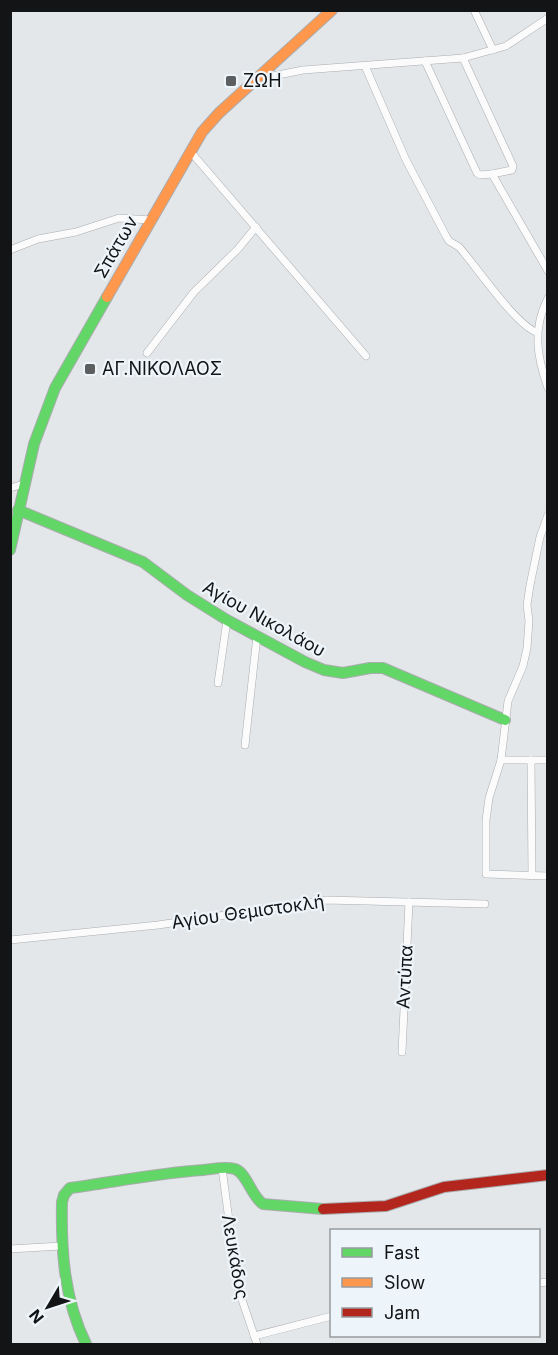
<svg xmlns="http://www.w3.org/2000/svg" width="558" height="1355" font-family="Inter,sans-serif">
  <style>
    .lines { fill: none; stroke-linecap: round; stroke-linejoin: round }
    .street-casing { stroke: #aaacae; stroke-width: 8 }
    .fast-casing { stroke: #aaacae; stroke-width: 12 }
    .slow-casing { stroke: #aaacae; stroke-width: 12 }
    .jam-casing { stroke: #aaacae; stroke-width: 12 }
    .street { stroke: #fbfbfc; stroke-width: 7 }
    .fast { stroke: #63d668; stroke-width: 10 }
    .slow { stroke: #ff974d; stroke-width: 10 }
    .jam { stroke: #b3261e; stroke-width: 10 }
    .poi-dot { fill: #5c5e60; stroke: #eef5fa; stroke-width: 2 }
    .labels { text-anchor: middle; stroke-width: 4.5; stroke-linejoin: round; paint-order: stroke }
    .poi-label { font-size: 18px; fill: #121416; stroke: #eef5fa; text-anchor: start }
    .street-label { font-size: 18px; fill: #121416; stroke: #eef5fa }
  </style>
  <rect width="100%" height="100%" fill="#e4e7ea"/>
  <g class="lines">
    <g class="street-casing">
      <g id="street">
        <polyline points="474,10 493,50"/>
        <polyline points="463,58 513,166 512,170 492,174"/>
        <polyline points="425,61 477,173 480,175 492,174 548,271"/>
        <path d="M365,66L406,160L446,236L449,241L459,247C476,266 515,324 536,332"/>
        <polyline points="262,72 273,76 303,70 463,58 506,46 548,18"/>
        <polyline points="190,151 366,356"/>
        <polyline points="10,250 38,239 76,232 119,218 151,220"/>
        <path d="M548,298C532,329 537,357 548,388"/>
        <polyline points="147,353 194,292 238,249 256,227"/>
        <polyline points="10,488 24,484"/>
        <polyline points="548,515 540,537 530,585 527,605 529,621 527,648 523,666 508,701 501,760 489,798 486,820 486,874 548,876"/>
        <polyline points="218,683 227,620"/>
        <polyline points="245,745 257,636"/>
        <polyline points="501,760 548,760"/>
        <polyline points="531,760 532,876"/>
        <polyline points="10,940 158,925 326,900 485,904"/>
        <polyline points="402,1052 409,902"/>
        <polyline points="222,1168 238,1288 257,1344"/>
        <polyline points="10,1249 61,1246"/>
        <polyline points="538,1283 548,1282"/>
        <polyline points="254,1336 332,1316"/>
      </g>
    </g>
    <g class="fast-casing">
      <g id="fast">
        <polyline points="18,510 143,562 187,595 227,620 305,662 324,670 343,673 370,668 383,668 505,720"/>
        <polyline points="10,550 34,444 55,388 107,297"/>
        <path d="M86,1344C64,1299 61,1251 62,1202L64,1195L70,1188C114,1182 158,1173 203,1170C213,1169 225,1166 235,1169C247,1173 251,1196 263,1204L323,1209"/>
      </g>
    </g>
    <g class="slow-casing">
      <polyline id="slow" points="107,297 202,132 219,113 332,10"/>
    </g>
    <g class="jam-casing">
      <polyline id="jam" points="323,1209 386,1206 444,1187 548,1175"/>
    </g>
    <use href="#street" class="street"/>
    <use href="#fast" class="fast"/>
    <use href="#slow" class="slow"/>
    <use href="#jam" class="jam"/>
  </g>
  <g class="poi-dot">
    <rect x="225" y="75" width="12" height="12" rx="3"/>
    <rect x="84" y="363" width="12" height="12" rx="3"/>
  </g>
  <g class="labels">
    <g class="poi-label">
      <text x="243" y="87">ΖΩΗ</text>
      <text x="102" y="375">ΑΓ.ΝΙΚΟΛΑΟΣ</text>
    </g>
    <g class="street-label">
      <text transform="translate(116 247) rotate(-60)" y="6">Σπάτων</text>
      <text transform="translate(264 619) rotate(29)" y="6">Αγίου Νικολάου</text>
      <text transform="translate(248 912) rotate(-8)" y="6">Αγίου Θεμιστοκλή</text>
      <text transform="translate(405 977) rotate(-87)" y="6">Αντύπα</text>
      <text transform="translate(235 1257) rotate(80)" y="6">Λευκάδος</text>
    </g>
  </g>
  <rect width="558" height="1355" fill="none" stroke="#121416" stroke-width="24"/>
  <rect x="330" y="1229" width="210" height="108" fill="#eef5fa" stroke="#969b9f" stroke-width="1.5"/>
  <rect x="342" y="1248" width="30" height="9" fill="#63d668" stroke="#969b9f" stroke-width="1.5"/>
  <text x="384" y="1259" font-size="18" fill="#121416">Fast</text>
  <rect x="342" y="1278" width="30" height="9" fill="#ff974d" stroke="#969b9f" stroke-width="1.5"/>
  <text x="384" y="1289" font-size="18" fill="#121416">Slow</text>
  <rect x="342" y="1308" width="30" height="9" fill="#b3261e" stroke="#969b9f" stroke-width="1.5"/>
  <text x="384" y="1319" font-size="18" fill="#121416">Jam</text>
  <g transform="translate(48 1307) rotate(231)" stroke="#eef5fa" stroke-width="4.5" paint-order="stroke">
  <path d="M0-4.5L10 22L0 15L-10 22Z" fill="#121416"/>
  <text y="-9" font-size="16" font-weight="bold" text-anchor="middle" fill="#121416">N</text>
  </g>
</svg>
